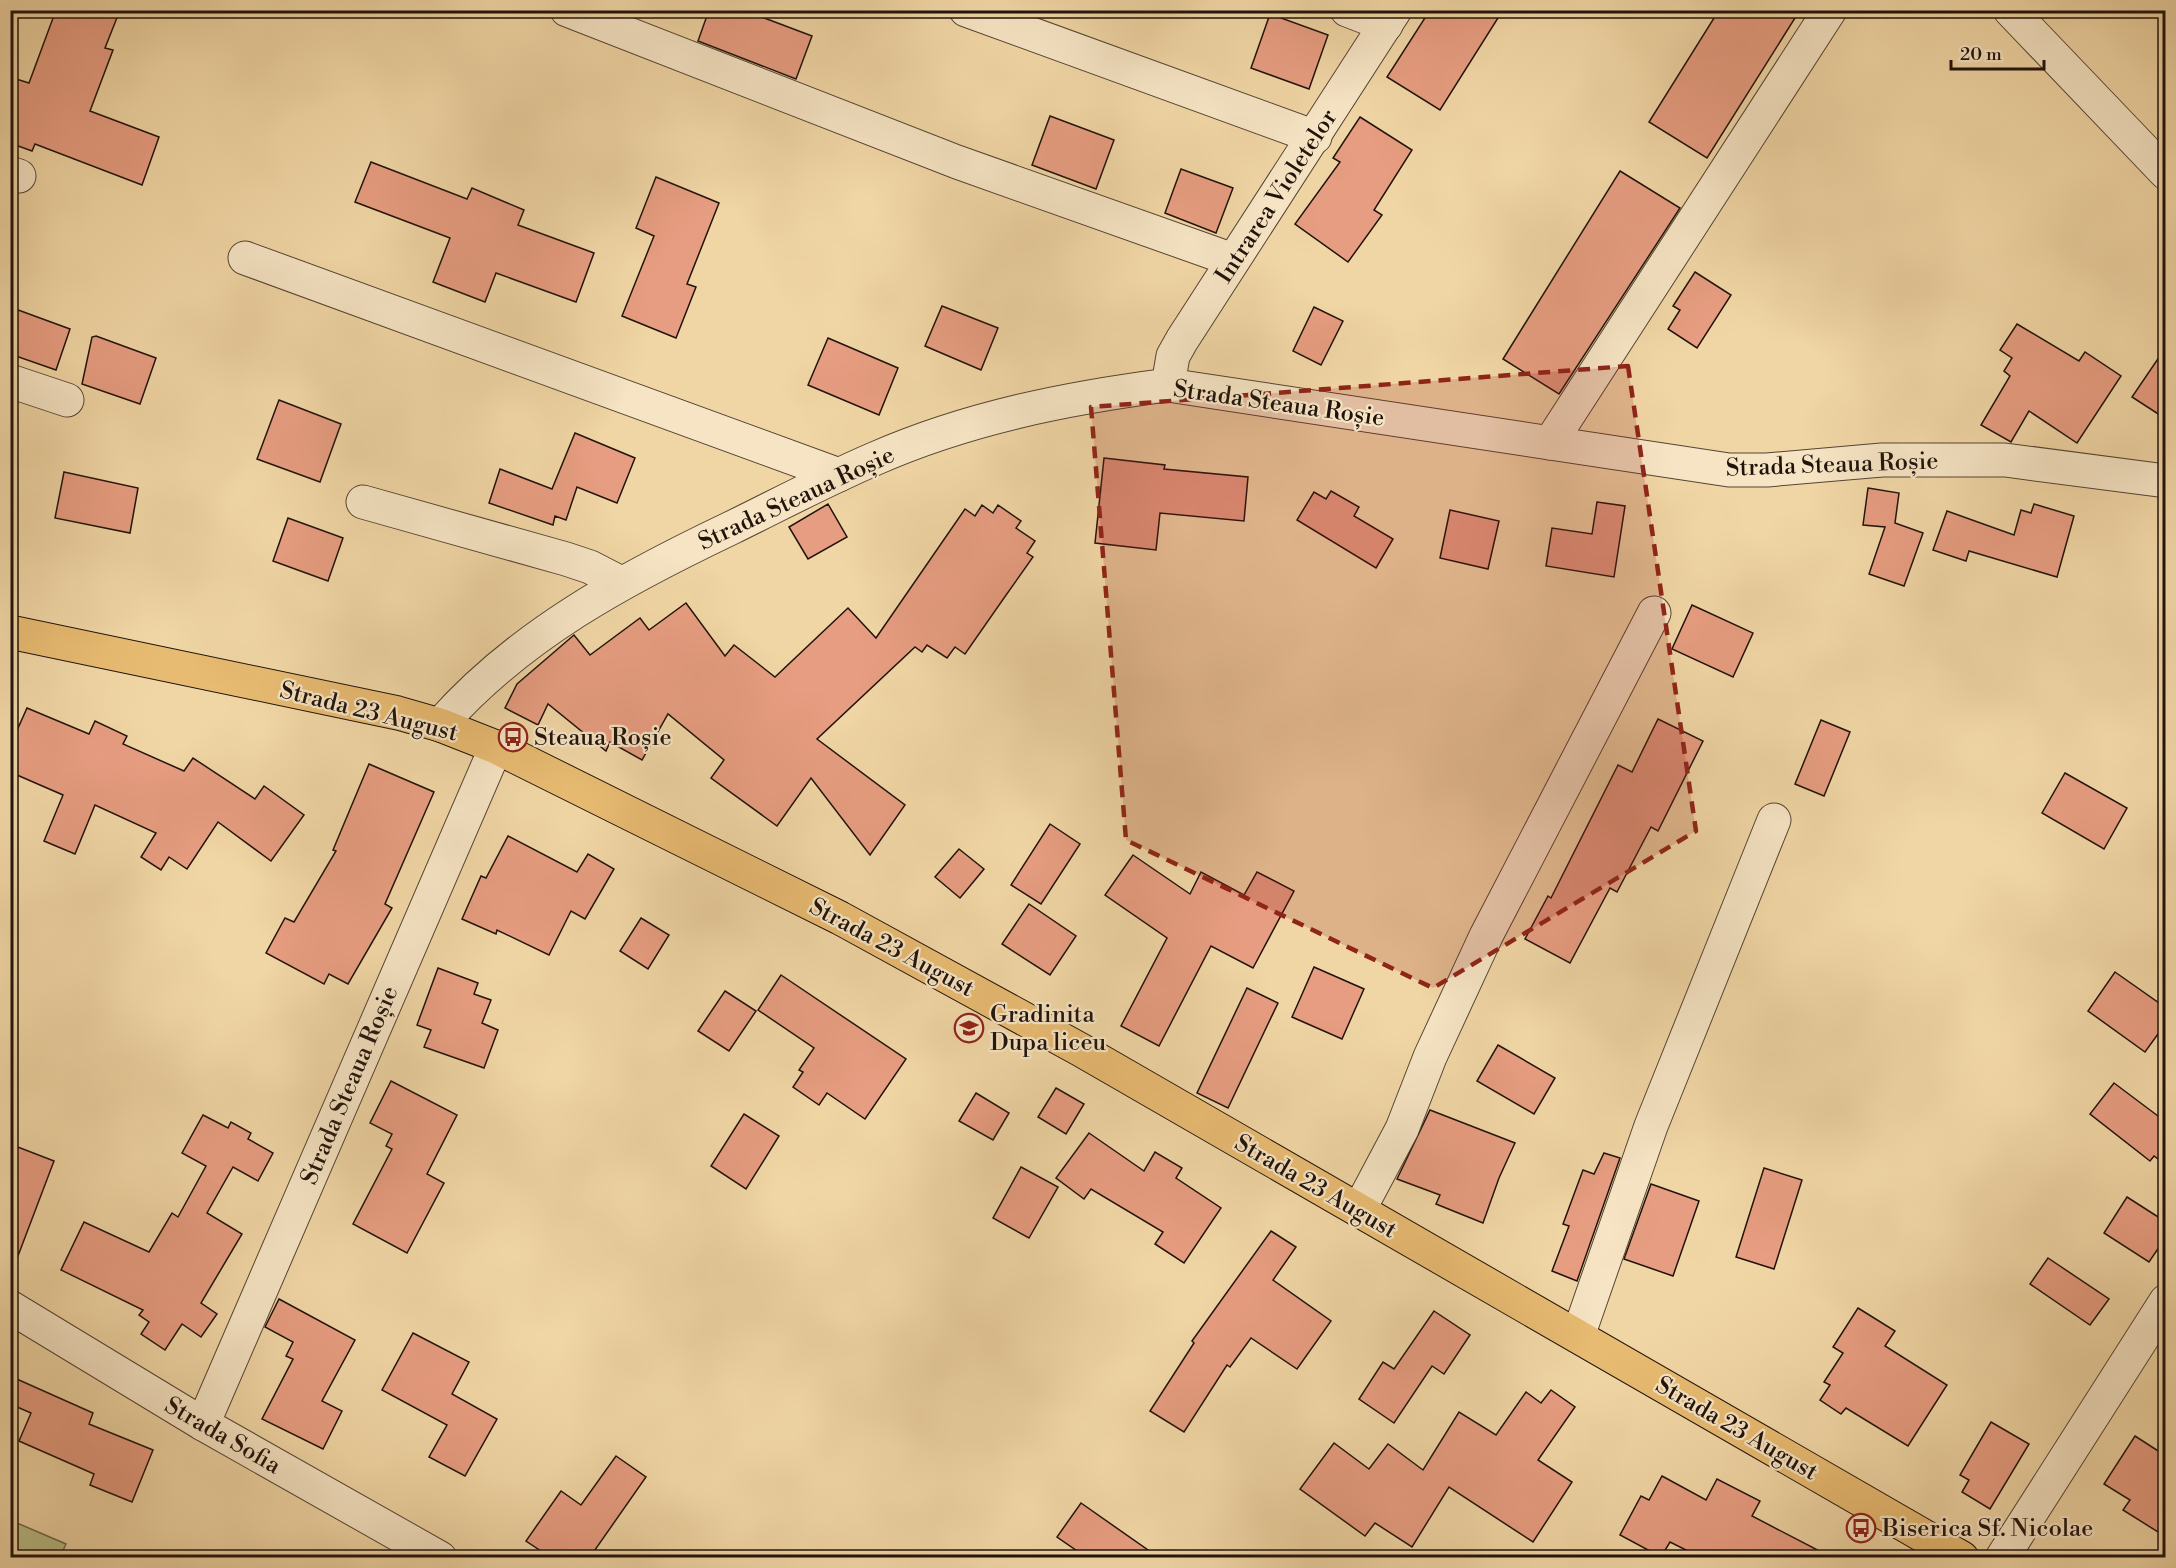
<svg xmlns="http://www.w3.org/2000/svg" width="2176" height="1568" font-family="'Libre Bodoni',serif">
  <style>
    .green { fill: #babe86; stroke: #6d6849; stroke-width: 1.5 }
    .building { fill: #e79d81; stroke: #20130c; stroke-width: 1.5 }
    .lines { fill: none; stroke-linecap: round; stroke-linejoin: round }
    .minor-casing { stroke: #544432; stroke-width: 35 }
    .major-casing { stroke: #20130c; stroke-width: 35 }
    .minor { stroke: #f6e4c4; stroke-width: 33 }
    .major { stroke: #e8bb72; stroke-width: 33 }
    .marked { fill: #8f2418; fill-opacity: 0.2; stroke: #8f2418; stroke-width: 4.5; stroke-dasharray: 12 8; stroke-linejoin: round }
    .labels { text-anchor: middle; stroke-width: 4.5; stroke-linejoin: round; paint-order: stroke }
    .street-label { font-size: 24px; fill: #20130c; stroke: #f6e4c4 }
    .poi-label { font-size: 24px; fill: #20130c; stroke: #f6e4c4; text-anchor: start }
  </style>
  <rect width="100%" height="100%" fill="#f1d6a5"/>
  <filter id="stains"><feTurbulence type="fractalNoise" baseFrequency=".00333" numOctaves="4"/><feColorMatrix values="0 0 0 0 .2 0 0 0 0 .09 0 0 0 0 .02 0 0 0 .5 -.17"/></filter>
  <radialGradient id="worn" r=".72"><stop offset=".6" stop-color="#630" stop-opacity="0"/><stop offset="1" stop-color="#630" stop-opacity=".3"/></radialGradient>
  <polygon class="green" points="10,1520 66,1544 60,1557 11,1557"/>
  <g class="building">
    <polygon points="56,10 120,10 105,48 113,50 90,111 159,137 142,185 35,144 32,151 10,143 10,77 29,83"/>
    <polygon points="709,10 743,10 812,36 796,79 698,41"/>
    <polygon points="1430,10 1503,10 1440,110 1387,77"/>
    <polygon points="1719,10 1800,10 1707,158 1649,122"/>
    <polygon points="1270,14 1328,35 1309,89 1251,68"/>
    <polygon points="1050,116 1114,140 1096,189 1032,165"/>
    <polygon points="1360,117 1412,150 1374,210 1382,215 1348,262 1295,224 1340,162 1333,158"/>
    <polygon points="371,162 467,199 472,188 524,210 518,225 594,253 576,302 496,273 485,302 433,282 450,238 355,202"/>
    <polygon points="1181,169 1233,188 1216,233 1165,213"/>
    <polygon points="1620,171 1680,208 1559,394 1503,359"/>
    <polygon points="656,177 719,203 687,284 696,287 676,338 622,316 654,236 636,228"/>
    <polygon points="1695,272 1731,295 1697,348 1668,329 1680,310 1673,306"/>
    <polygon points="942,306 998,328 981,370 925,346"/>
    <polygon points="10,307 70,329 56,370 10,354"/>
    <polygon points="1314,307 1343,321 1321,365 1293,351"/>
    <polygon points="2017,324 2079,361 2085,352 2121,376 2077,443 2029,411 2011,442 1981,425 2010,376 2004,371 2012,358 2000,350"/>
    <polygon points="96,336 156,358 140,404 82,384 92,337"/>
    <polygon points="828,338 898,368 879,415 808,385"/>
    <polygon points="2166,347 2166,419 2132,397"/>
    <polygon points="279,400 341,424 320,482 257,459"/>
    <polygon points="575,433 635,458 617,503 577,487 566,520 555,516 553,525 489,503 500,469 552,489"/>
    <polygon points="1104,458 1165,465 1164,469 1248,477 1244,521 1160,513 1156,550 1095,543"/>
    <polygon points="64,472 138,488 130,533 55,518"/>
    <polygon points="1868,488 1899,493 1895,523 1923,533 1904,586 1869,574 1885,527 1863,525"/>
    <polygon points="1331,491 1359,507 1354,516 1393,539 1376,568 1297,520 1314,492 1326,499"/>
    <polygon points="1597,502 1625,506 1614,577 1546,566 1552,528 1592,534"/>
    <polygon points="828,504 847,537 808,559 789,527"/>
    <polygon points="2034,504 2074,516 2057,577 1969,551 1966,561 1933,550 1947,511 2014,535 2021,510 2031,513"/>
    <polygon points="982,505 993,513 998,505 1021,521 1016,528 1035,541 1027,553 1033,557 1004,598 965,654 955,647 947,658 927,645 922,652 915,647 817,739 905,805 870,855 811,778 777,826 711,778 724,760 668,714 642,760 610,742 606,751 548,704 538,725 505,708 517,684 574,635 590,655 640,618 649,630 686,603 725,656 734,645 775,677 848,608 876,638 965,509 975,516"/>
    <polygon points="1450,510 1499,521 1488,569 1440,558"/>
    <polygon points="288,518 343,538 328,581 273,561"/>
    <polygon points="1692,605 1753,633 1733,677 1672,649"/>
    <polygon points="27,708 89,734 95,721 127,736 123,744 184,771 193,758 255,799 264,786 304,815 271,861 218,822 187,869 169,857 161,870 141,857 156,833 95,805 75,854 44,841 63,795 10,772 10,746"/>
    <polygon points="1658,719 1703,741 1658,831 1651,827 1617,892 1610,888 1570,963 1525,939 1548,896 1551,898 1618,765 1632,772"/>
    <polygon points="1821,720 1850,732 1824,796 1795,784"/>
    <polygon points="369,764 434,792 385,904 392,908 348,984 329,974 324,984 266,953 285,918 294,922 336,851 333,850"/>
    <polygon points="2065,773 2127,808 2104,849 2042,813"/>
    <polygon points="1050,824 1080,844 1041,904 1011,885"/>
    <polygon points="508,836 577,872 588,854 614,869 585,919 571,911 549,955 497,930 496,934 462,919 481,876 486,878"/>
    <polygon points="959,849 984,869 960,898 935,877"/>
    <polygon points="1133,855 1190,894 1201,872 1244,895 1257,872 1294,891 1253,968 1211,946 1159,1046 1121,1026 1167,938 1105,895"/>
    <polygon points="1029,904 1076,936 1050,975 1002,944"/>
    <polygon points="641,918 669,935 648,969 620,951"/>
    <polygon points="1314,967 1364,989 1342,1039 1292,1017"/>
    <polygon points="438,968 478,983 474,994 491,1000 482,1023 498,1030 484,1068 424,1047 431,1030 417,1025"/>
    <polygon points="2115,972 2166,1008 2166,1023 2145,1052 2088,1011"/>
    <polygon points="781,975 906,1059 865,1119 827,1093 819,1105 793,1087 803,1072 799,1070 814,1048 758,1010"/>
    <polygon points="1247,988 1278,1003 1228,1108 1197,1093"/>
    <polygon points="725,991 756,1011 729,1051 698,1031"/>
    <polygon points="1498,1045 1555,1078 1534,1114 1477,1081"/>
    <polygon points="391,1081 457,1115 427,1174 444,1183 407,1253 353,1224 392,1149 386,1146 392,1134 370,1123"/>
    <polygon points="2114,1083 2166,1122 2166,1165 2154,1156 2150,1161 2090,1114"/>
    <polygon points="1056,1088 1084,1104 1066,1134 1038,1117"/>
    <polygon points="976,1093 1009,1113 993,1140 959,1121"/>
    <polygon points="1430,1110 1515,1143 1499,1178 1483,1223 1436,1204 1440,1195 1397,1179"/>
    <polygon points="744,1114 779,1136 746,1189 711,1166"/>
    <polygon points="203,1115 228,1128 231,1122 251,1133 248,1139 273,1153 258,1181 233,1167 207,1213 242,1234 201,1303 217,1314 201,1337 182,1324 165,1350 141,1334 149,1322 139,1315 143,1310 61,1270 84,1222 149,1252 172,1213 178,1217 206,1166 182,1153"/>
    <polygon points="1089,1133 1144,1171 1155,1152 1182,1168 1176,1178 1221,1208 1184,1263 1155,1244 1163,1232 1091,1189 1084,1199 1056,1178"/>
    <polygon points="10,1144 54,1161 13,1269 10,1268"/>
    <polygon points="1604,1153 1620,1158 1577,1281 1552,1271 1569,1226 1563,1224 1583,1170 1594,1174"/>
    <polygon points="1021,1167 1058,1187 1029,1238 993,1218"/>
    <polygon points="1764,1168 1802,1180 1774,1269 1736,1257"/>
    <polygon points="1651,1184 1699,1201 1673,1276 1624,1259"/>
    <polygon points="2127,1197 2166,1222 2166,1237 2149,1262 2104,1233"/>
    <polygon points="1271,1231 1296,1247 1273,1280 1331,1321 1297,1369 1251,1338 1230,1367 1227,1365 1184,1432 1150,1411 1194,1343 1192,1341"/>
    <polygon points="2048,1258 2109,1299 2090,1325 2030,1284"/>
    <polygon points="279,1299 355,1340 322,1401 342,1411 323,1449 262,1419 293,1359 286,1356 293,1342 265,1327"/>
    <polygon points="1858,1308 1895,1331 1885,1346 1947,1385 1908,1446 1846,1408 1841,1414 1820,1400 1830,1385 1824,1382 1843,1353 1833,1347"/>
    <polygon points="1434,1311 1470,1335 1444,1374 1432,1366 1394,1423 1359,1399 1383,1362 1394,1369"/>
    <polygon points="413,1333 469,1362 452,1394 497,1419 465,1476 429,1457 447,1425 382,1390"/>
    <polygon points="10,1376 93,1413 89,1424 153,1450 132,1502 90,1485 94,1474 19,1441 31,1413 10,1404"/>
    <polygon points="1551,1390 1575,1407 1538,1460 1572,1482 1533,1542 1449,1487 1412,1547 1375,1523 1365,1536 1300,1489 1334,1443 1369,1469 1388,1444 1423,1470 1459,1412 1496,1435 1526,1392 1541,1403"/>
    <polygon points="1991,1422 2029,1444 1990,1509 1962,1492 1969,1480 1960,1475"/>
    <polygon points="2135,1436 2166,1456 2166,1537 2123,1510 2130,1500 2104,1484"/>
    <polygon points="616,1456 646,1477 590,1557 550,1557 526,1541 561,1491 581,1505"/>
    <polygon points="1662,1476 1706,1500 1717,1479 1760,1501 1752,1516 1831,1557 1700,1557 1670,1542 1661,1557 1620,1535 1641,1496 1649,1500"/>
    <polygon points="1081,1503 1158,1557 1086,1557 1057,1537"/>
  </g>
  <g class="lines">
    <g class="minor-casing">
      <g id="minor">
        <polyline points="567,10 957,162 1233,260"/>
        <polyline points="966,10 1315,137"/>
        <polyline points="1347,10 1386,25"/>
        <polyline points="2010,10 2166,173"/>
        <polyline points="10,173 19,176"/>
        <polyline points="245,258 839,475"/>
        <polyline points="10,381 67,400"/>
        <polyline points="1168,385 1173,356 1182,340 1395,10"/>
        <polyline points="1550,443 1830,10"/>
        <polyline points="363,502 566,559 590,567 621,583"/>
        <path d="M440,725C519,635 624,579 731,528C778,505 825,480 874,459C967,418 1067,398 1168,385L1729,470H1767L1882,460H2005L2166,481"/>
        <polyline points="1359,1210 1402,1129 1430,1057 1486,936 1654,613"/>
        <polyline points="10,1307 203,1424 440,1558"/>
        <polyline points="1578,1336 1651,1126 1774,820"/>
        <polyline points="203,1424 496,747"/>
        <polyline points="2002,1558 2166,1301"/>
      </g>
    </g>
    <g class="major-casing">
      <polyline id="major" points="10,632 398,713 440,725 496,747 840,918 1081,1050 1962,1558"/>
    </g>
    <use href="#minor" class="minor"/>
    <use href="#major" class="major"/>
  </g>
  <path class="marked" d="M1628,366L1696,831L1433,988L1126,840L1091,407Z"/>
  <defs>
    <g id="bus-ring" transform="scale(1.5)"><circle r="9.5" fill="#f6e4c4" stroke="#8f2418" stroke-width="1.5"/><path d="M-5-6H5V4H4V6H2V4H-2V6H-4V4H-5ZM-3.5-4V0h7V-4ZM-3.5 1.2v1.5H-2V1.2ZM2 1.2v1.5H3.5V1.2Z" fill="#8f2418"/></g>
    <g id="school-ring" transform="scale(1.5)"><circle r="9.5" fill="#f6e4c4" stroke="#8f2418" stroke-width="1.5"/><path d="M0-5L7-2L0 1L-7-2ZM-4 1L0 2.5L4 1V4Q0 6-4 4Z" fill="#8f2418"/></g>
  </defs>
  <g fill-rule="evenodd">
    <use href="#bus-ring" x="513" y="737"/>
    <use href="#school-ring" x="969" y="1028"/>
    <use href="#bus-ring" x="1861" y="1528"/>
  </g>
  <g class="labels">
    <g class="street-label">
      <text transform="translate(1276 196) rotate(-57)" y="8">Intrarea Violetelor</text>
      <text transform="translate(1279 403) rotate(8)" y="8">Strada Steaua Roșie</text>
      <text transform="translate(1832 464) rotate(-2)" y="8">Strada Steaua Roșie</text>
      <text transform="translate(796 498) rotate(-25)" y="8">Strada Steaua Roșie</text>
      <text transform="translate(369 711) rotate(14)" y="8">Strada 23 August</text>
      <text transform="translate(892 947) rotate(28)" y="8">Strada 23 August</text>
      <text transform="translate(349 1085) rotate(-67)" y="8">Strada Steaua Roșie</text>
      <text transform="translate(1316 1186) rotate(30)" y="8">Strada 23 August</text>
      <text transform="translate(1737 1428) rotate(30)" y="8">Strada 23 August</text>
      <text transform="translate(223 1435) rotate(30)" y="8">Strada Sofia</text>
    </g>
    <g class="poi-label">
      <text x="534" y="745">Steaua Roșie</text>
      <text x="990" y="1022">Gradinita<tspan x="990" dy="28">Dupa liceu</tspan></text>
      <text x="1882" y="1536">Biserica Sf. Nicolae</text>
    </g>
  </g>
  <rect width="2176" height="1568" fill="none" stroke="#f1d6a5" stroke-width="36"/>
  <rect x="12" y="12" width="2152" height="1544" fill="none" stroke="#20130c" stroke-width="3"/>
  <rect x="18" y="18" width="2140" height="1532" fill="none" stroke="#20130c" stroke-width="1.5"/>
  <path d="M1951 60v9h93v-9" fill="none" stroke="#20130c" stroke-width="3"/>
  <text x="1960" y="60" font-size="18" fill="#20130c" stroke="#f6e4c4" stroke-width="4.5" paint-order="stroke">20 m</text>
  <rect width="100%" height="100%" filter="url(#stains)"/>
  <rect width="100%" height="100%" fill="url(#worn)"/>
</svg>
